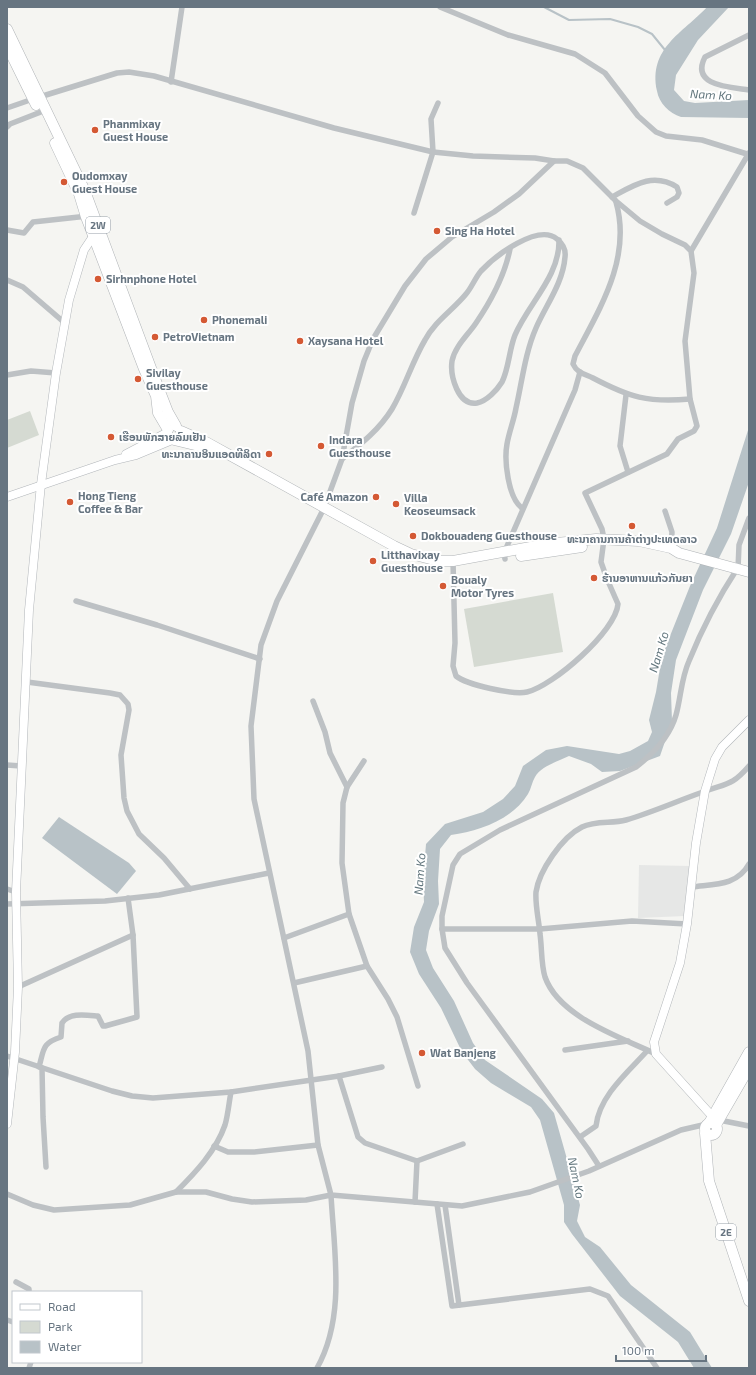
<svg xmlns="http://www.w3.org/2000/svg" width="756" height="1375" font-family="'Exo 2','Noto Sans Lao',sans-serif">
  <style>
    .built { fill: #e6e7e6 }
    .green { fill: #d5dad2 }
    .water { fill: #b8c2c7 }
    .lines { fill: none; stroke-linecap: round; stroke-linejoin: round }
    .stream { stroke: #b8c2c7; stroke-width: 2 }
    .secondary-casing { stroke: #b2b6ba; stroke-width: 9 }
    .highway-casing { stroke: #b0b4b7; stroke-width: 11 }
    .street { stroke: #bdc1c4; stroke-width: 5.5 }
    .secondary { stroke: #fff; stroke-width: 8 }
    .highway { stroke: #fff; stroke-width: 10 }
    .poi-dot { fill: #d45934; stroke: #fff; stroke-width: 1.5 }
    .labels { text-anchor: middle; stroke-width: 4; stroke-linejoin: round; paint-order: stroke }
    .shield { fill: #fff; stroke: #959ea7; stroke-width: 1 }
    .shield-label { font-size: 10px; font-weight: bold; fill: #677581 }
    .poi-label { font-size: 11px; font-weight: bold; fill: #677581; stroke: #fff; text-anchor: start }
    .water-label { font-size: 12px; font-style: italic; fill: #63777e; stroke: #fff }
  </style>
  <rect width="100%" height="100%" fill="#f5f5f2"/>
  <polygon class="built" points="639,865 691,866 685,916 638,918"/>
  <g class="green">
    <polygon points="30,411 39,435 7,448 7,420"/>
    <polygon points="553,593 563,652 474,667 464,609"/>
  </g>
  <g class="water">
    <path d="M707,7H729L698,40L676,75L674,90L684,101L695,103L749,100V118L681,117C669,113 659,103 657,91C648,48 683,33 707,7Z"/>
    <path d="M749,427V482L731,534L703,590L676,660L671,693L672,721L660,756L620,771L602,772L591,764L569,756C559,761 541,766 535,777C532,782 531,789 528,794C512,820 479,831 451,835L440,849L438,881L439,904L429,931L426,950L433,968L454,1001L473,1043L485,1060L542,1099L554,1113L580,1205L577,1221L585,1237L600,1247L631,1285L690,1332L712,1368H694L678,1342L620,1296L572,1234L564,1222V1205L540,1120L531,1107L491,1083L475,1069L462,1052L441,1008L419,974L410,952L414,927L424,902L423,881L426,844L445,824L483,812L503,799L515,786L523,766L546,750L567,746L619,754L630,751L648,741L652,732L649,720L656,692L662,656L690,586L717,528Z"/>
    <polygon points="59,817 129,863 136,871 117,894 42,838"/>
  </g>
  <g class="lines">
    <polyline class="stream" points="544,7 569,20 610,19 638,27 652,34 665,50"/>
    <g class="secondary-casing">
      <g id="secondary">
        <polyline points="126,454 168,432"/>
        <polyline points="7,497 115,460 136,455 172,440"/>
        <polyline points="712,1116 656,1054 654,1042 680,963 687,924 696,843 705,791 715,759 722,747 749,720"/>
        <polyline points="7,1124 15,1052 18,987 16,892 29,610 41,484 56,373 69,300 84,250 96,232"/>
      </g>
    </g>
    <g class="highway-casing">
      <g id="highway">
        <polyline points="7,29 85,191 154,376 168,412 176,426"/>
        <polyline points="7,46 36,105"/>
        <polyline points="55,143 79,194 86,217 144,369 156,396 158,413 168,430"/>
        <polyline points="181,431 206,442 394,546 411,554 438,561 453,561 547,544 596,539 639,541 671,548 679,553 749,572"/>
        <polyline points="174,440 203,447 209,450"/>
        <polyline points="521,556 582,547"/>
        <circle cx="711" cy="1129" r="6"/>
        <polyline points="709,1123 749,1052"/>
        <polyline points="716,1125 749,1068"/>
        <polyline points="705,1133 709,1181 749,1301"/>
      </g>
    </g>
    <g class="street">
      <polyline points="440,7 508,35 575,54 605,73 638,116 656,132 666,136 702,140 747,154"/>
      <path d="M749,35L705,57C690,86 730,87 749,90"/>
      <polyline points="171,82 182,7"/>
      <polyline points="7,108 33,99 117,73 129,72 154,76 334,128 433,152 473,156 535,158 554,161"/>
      <polyline points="7,127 10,124 46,110"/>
      <path d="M612,197C634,185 653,172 677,187L679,193L677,197L667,203"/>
      <path d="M616,202C632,258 600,308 575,356L573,364C577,373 585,374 593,378C629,397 648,403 690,399"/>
      <polyline points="414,213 433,152 431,119 438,103"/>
      <polyline points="7,230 24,233 33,222 88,216"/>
      <path d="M510,249C505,274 491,301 476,323C468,335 455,346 452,361C450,376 458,406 477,403C487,401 497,390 502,382C509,368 509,350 515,335C528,304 560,276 559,240"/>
      <polyline points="691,251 749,153"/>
      <polyline points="7,280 23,287 66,324"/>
      <polyline points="7,375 31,371 56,373"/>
      <polyline points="626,395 620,446 628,472"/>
      <path d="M342,459C361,444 379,430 392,409C405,387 412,362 425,340C435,321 453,310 466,294C472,287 475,278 481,271C495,256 538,223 557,239C563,244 566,250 565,257C563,283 546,305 536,328C525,353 522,382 516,408C514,420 509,432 507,444C504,460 508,498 522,508"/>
      <polyline points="665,511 672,532 671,548"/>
      <polyline points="505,559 504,553 575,390 580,372"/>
      <path d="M453,561L455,643L453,666L456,676C467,685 513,695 527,692C553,686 616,631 618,604L607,579L601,562L604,539L602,529L585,493L667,454L678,439L694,431L697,426L690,399L685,341L694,273L691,251L685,245L662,234L640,221L616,201L583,168L567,161H554L519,194L494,212L452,237L426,259L405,286L373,339L364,361L352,403L342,459L324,508L277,601L261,645L251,726L254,799L308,1051L318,1145L331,1195L462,1206L530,1192L589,1171L681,1130L707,1124"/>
      <polyline points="738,569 739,545 749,518"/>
      <polyline points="76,601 157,625 260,659"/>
      <polyline points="27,682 110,693 120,695 128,704 129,710 121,755 124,798 127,811 139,834 164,858 190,889"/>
      <polyline points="313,701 325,732 330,753 347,787"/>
      <polyline points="364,761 347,787 343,803 342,863 349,914 367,966 388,999 397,1017 418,1086"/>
      <polyline points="7,765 21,766"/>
      <path d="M692,887C714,884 737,886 749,864"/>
      <polyline points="7,889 16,892"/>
      <polyline points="7,904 105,901 159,895 269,873"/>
      <polyline points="442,929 540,929 632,921 687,924"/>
      <polyline points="284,938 349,914"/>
      <polyline points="294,983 367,966"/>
      <polyline points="18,987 133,935"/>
      <polyline points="565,1050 628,1041"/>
      <path d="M656,1054C620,1037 559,1017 545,977C541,964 542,948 540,934C539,921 535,905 536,892C539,871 562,837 582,827C596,820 612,824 626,820C653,812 677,801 703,792C726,783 731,787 749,766"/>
      <polyline points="7,1056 112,1091 132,1096 153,1098 231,1092 339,1076 382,1067"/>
      <path d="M39,1067C44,1049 42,1043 61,1037L62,1023C69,1012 86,1015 98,1016L103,1026H105L137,1017L133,935L128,898"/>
      <polyline points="42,1068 43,1117 46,1167"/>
      <polyline points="339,1076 358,1137 365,1143 417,1161 463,1144"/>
      <polyline points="719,1120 749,1126"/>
      <path d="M580,1137L596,1126C599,1096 629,1071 647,1051"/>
      <polyline points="214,1146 228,1152 254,1152 318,1145"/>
      <path d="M599,1166L588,1149L467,983L445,948L442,929V916L453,865L460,854L500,830L636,767C653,754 670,736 676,715C681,697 681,679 689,661C702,629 718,598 737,569"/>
      <path d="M176,1192C195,1173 216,1151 225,1125C228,1115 229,1102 231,1092"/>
      <path d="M7,1194L33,1205L54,1210L130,1205L176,1192H206L232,1199L252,1202L306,1200L331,1195C334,1251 346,1317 317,1368"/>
      <polyline points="415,1202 417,1161"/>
      <polyline points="437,1204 452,1306 590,1289 608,1296 657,1368"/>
      <polyline points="445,1205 459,1305"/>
      <polyline points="16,1282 29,1289 29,1292"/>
      <polyline points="7,1320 13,1322"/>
      <polyline points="29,1368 31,1362"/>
    </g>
    <use href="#secondary" class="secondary"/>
    <use href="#highway" class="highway"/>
  </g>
  <g class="poi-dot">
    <circle cx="95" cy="130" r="4"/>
    <circle cx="64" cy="182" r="4"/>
    <circle cx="437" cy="231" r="4"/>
    <circle cx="98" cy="279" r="4"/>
    <circle cx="204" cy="320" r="4"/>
    <circle cx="155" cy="337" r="4"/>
    <circle cx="300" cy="341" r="4"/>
    <circle cx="138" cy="379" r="4"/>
    <circle cx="111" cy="437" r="4"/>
    <circle cx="321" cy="446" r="4"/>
    <circle cx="269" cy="454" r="4"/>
    <circle cx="376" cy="497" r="4"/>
    <circle cx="70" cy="502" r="4"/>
    <circle cx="396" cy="504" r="4"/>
    <circle cx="632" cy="526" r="4"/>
    <circle cx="413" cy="536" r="4"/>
    <circle cx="373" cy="561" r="4"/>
    <circle cx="594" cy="578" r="4"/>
    <circle cx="443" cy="586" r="4"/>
    <circle cx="422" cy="1053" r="4"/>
  </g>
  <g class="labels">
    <g class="shield">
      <rect x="86" y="217" width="24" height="16" rx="3"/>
      <rect x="716" y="1224" width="20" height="16" rx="3"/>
    </g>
    <g class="shield-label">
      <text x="98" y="229">2W</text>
      <text x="726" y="1236">2E</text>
    </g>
    <g class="poi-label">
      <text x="103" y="128">Phanmixay<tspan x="103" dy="13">Guest House</tspan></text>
      <text x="72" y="180">Oudomxay<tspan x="72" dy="13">Guest House</tspan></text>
      <text x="445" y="235">Sing Ha Hotel</text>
      <text x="106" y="283">Sirhnphone Hotel</text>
      <text x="212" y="324">Phonemali</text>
      <text x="163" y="341">PetroVietnam</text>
      <text x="308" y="345">Xaysana Hotel</text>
      <text x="146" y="377">Sivilay<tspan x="146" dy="13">Guesthouse</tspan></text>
      <text x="119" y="441">ເຮືອນພັກສາຍລົມເຢັນ</text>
      <text x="329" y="444">Indara<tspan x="329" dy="13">Guesthouse</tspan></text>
      <text x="261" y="458" text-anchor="end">ທະນາຄານອິນແອດທີລິດາ</text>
      <text x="78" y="500">Hong Tieng<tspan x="78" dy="13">Coffee &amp; Bar</tspan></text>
      <text x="368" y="501" text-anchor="end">Café Amazon</text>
      <text x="404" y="502">Villa<tspan x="404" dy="13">Keoseumsack</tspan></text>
      <text x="421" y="540">Dokbouadeng Guesthouse</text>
      <text x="632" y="543" text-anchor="middle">ທະນາຄານການຄ້າຕ່າງປະເທດລາວ</text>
      <text x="381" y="559">Litthavixay<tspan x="381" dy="13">Guesthouse</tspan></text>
      <text x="602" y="582">ຮ້ານອາຫານແກ້ວກັນຍາ</text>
      <text x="451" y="584">Boualy<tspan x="451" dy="13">Motor Tyres</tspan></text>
      <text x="430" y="1057">Wat Banjeng</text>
    </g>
    <g class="water-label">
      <text transform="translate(711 95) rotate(3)" y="4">Nam Ko</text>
      <text transform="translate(659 652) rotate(-73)" y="4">Nam Ko</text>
      <text transform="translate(420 874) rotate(-86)" y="4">Nam Ko</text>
      <text transform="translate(576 1178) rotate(78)" y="4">Nam Ko</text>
    </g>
  </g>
  <rect width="756" height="1375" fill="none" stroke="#677581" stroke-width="16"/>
  <rect x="12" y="1291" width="130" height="72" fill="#ffffff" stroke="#c2c8cd"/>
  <rect x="20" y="1304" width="20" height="6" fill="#ffffff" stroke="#c2c8cd"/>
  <text x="48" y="1311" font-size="12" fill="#677581">Road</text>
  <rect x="20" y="1321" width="20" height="12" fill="#d5dad2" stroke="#c2c8cd"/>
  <text x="48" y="1331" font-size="12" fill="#677581">Park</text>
  <rect x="20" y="1341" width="20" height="12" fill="#b8c2c7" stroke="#c2c8cd"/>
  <text x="48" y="1351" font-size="12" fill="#677581">Water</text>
  <path d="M616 1355v6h90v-6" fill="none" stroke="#677581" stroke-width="2"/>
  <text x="622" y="1355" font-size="12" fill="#677581" stroke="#ffffff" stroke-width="3" paint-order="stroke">100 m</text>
</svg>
